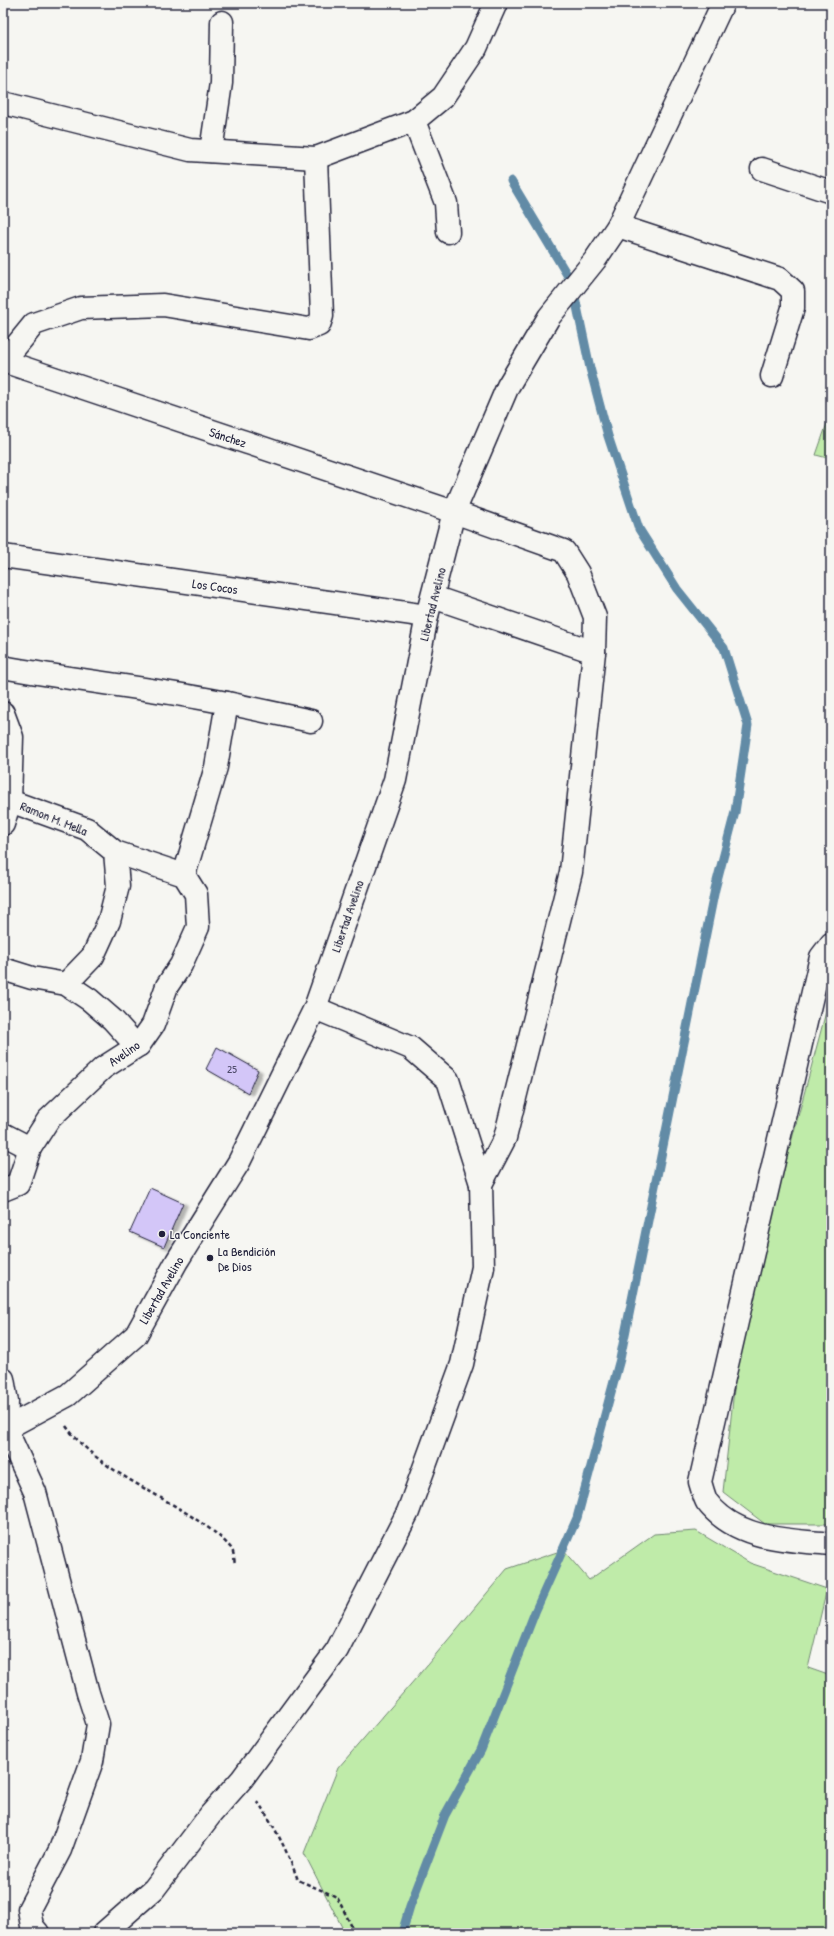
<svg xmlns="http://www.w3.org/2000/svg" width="834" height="1936" font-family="'Patrick Hand',sans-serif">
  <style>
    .green { fill: #bfeba9; stroke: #708672 }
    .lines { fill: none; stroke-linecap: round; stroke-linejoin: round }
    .stream { stroke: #628ba6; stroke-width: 9 }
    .building { fill: #d3c6f8; stroke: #22223b; filter: url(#shadow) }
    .minor-casing { stroke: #22223b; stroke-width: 25 }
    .path { stroke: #22223b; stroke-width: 2.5; stroke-dasharray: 4 3; stroke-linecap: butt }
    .minor { stroke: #f6f6f2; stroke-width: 22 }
    .poi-dot { fill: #22223b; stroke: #f6f6f2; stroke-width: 1.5 }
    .labels { text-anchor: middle; stroke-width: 3; stroke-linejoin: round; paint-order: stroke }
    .number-label { font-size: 11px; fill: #4e4b6a }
    .street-label { font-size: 13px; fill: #22223b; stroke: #f6f6f2 }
    .poi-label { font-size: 13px; fill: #22223b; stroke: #f6f6f2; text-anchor: start }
  </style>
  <defs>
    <filter id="shadow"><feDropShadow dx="4.5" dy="2.5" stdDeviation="1" flood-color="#0004"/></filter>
  </defs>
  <rect width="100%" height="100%" fill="#f6f6f2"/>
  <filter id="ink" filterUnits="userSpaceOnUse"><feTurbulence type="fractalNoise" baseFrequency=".025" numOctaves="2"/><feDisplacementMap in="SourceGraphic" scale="8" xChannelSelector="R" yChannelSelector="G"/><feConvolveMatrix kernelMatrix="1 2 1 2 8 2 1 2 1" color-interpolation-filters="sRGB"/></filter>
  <g filter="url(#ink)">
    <g class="green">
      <polygon points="831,412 831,459 816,455"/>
      <polygon points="831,993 831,1524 765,1524 723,1492 740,1334"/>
      <polygon points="696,1531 750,1563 827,1589 808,1668 831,1676 831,1933 345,1933 304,1853 338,1768 417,1677 507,1569 563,1550 589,1580 654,1534"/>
    </g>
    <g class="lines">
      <polyline class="stream" points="402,1933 410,1906 445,1815 481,1750 535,1612 577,1518 620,1359 715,889 735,812 748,725 724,648 677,589 639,529 608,436 590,368 572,283 511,181"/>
    </g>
    <g class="building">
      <polygon points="217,1047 258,1070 248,1093 206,1069"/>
      <polygon points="150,1188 183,1203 164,1247 130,1232"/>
    </g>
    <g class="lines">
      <g class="minor-casing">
        <g id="minor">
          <polyline points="3,103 190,150 316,158 414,121 443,97 476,48 496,3"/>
          <polyline points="414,121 446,203 448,232"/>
          <polyline points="211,151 221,83 222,22"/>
          <polyline points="762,169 831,192"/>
          <polyline points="618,226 780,279 793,291 793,308 772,376"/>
          <polyline points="3,361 454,512 564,551 578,573 595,617 594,652 571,872 505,1138 481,1184 483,1267 462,1364 408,1512 337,1650 242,1779 211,1814 154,1889 104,1933"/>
          <polyline points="3,362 34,324 81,308 163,305 309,329 319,325 322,316 316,158"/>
          <polyline points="3,556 427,616"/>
          <polyline points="433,597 594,652"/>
          <path d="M3,667C77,681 153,688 227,703L216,767L184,875"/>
          <polyline points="227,703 311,721"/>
          <polyline points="3,713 12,737 10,801 3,824"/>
          <path d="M831,944L821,957L700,1482C702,1488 704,1497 707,1502C736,1540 788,1540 831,1544"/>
          <polyline points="3,969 32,978 66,984 90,1000 113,1020 132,1041 139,1045"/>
          <polyline points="66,984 93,956 109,921 118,886 115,852"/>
          <polyline points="315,1008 411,1048 448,1080 481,1184"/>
          <polyline points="3,1134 30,1148"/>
          <polyline points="3,1190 18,1184 30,1148 48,1120 103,1068 139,1045 153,1025 167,986 181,965 198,927 196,894 184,875 115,852 87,829 10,801"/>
          <polyline points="3,1379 7,1402 6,1429 35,1492 88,1693 98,1724 92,1761 60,1850 29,1909 32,1926 38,1933"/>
          <polyline points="3,1430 68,1395 136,1335 177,1261 239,1162 315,1008 395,780 427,616 454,512 508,386 549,317 595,260 618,226 723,3"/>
        </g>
      </g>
      <g class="path">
        <path d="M66,1426C97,1469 151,1489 194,1518C206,1526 221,1536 230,1547C234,1550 234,1559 235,1564"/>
        <path d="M257,1801C275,1826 287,1851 298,1880L337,1897L355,1933"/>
      </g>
      <use href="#minor" class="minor"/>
    </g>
  </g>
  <g class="poi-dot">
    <circle cx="162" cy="1234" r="4"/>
    <circle cx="210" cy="1258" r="4"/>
  </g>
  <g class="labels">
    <g class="number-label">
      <text x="232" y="1073">25</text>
    </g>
    <g class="street-label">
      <text transform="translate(228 437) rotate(18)" y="5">Sánchez</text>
      <text transform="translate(215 586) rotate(8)" y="5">Los Cocos</text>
      <text transform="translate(432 604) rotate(-76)" y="5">Libertad Avelino</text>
      <text transform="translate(54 818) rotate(22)" y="5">Ramon M. Mella</text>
      <text transform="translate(347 916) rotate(-71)" y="5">Libertad Avelino</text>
      <text transform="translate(124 1053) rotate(-35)" y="5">Avelino</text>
      <text transform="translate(161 1290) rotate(-60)" y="5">Libertad Avelino</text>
    </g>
    <g class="poi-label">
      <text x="170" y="1239">La Conciente</text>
      <text x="218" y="1256">La Bendición<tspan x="218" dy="15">De Dios</tspan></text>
    </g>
  </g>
  <rect width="834" height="1936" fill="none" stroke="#f6f6f2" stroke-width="16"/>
  <rect x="8" y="8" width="818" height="1920" fill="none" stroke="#22223b" stroke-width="1.5" filter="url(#ink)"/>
</svg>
